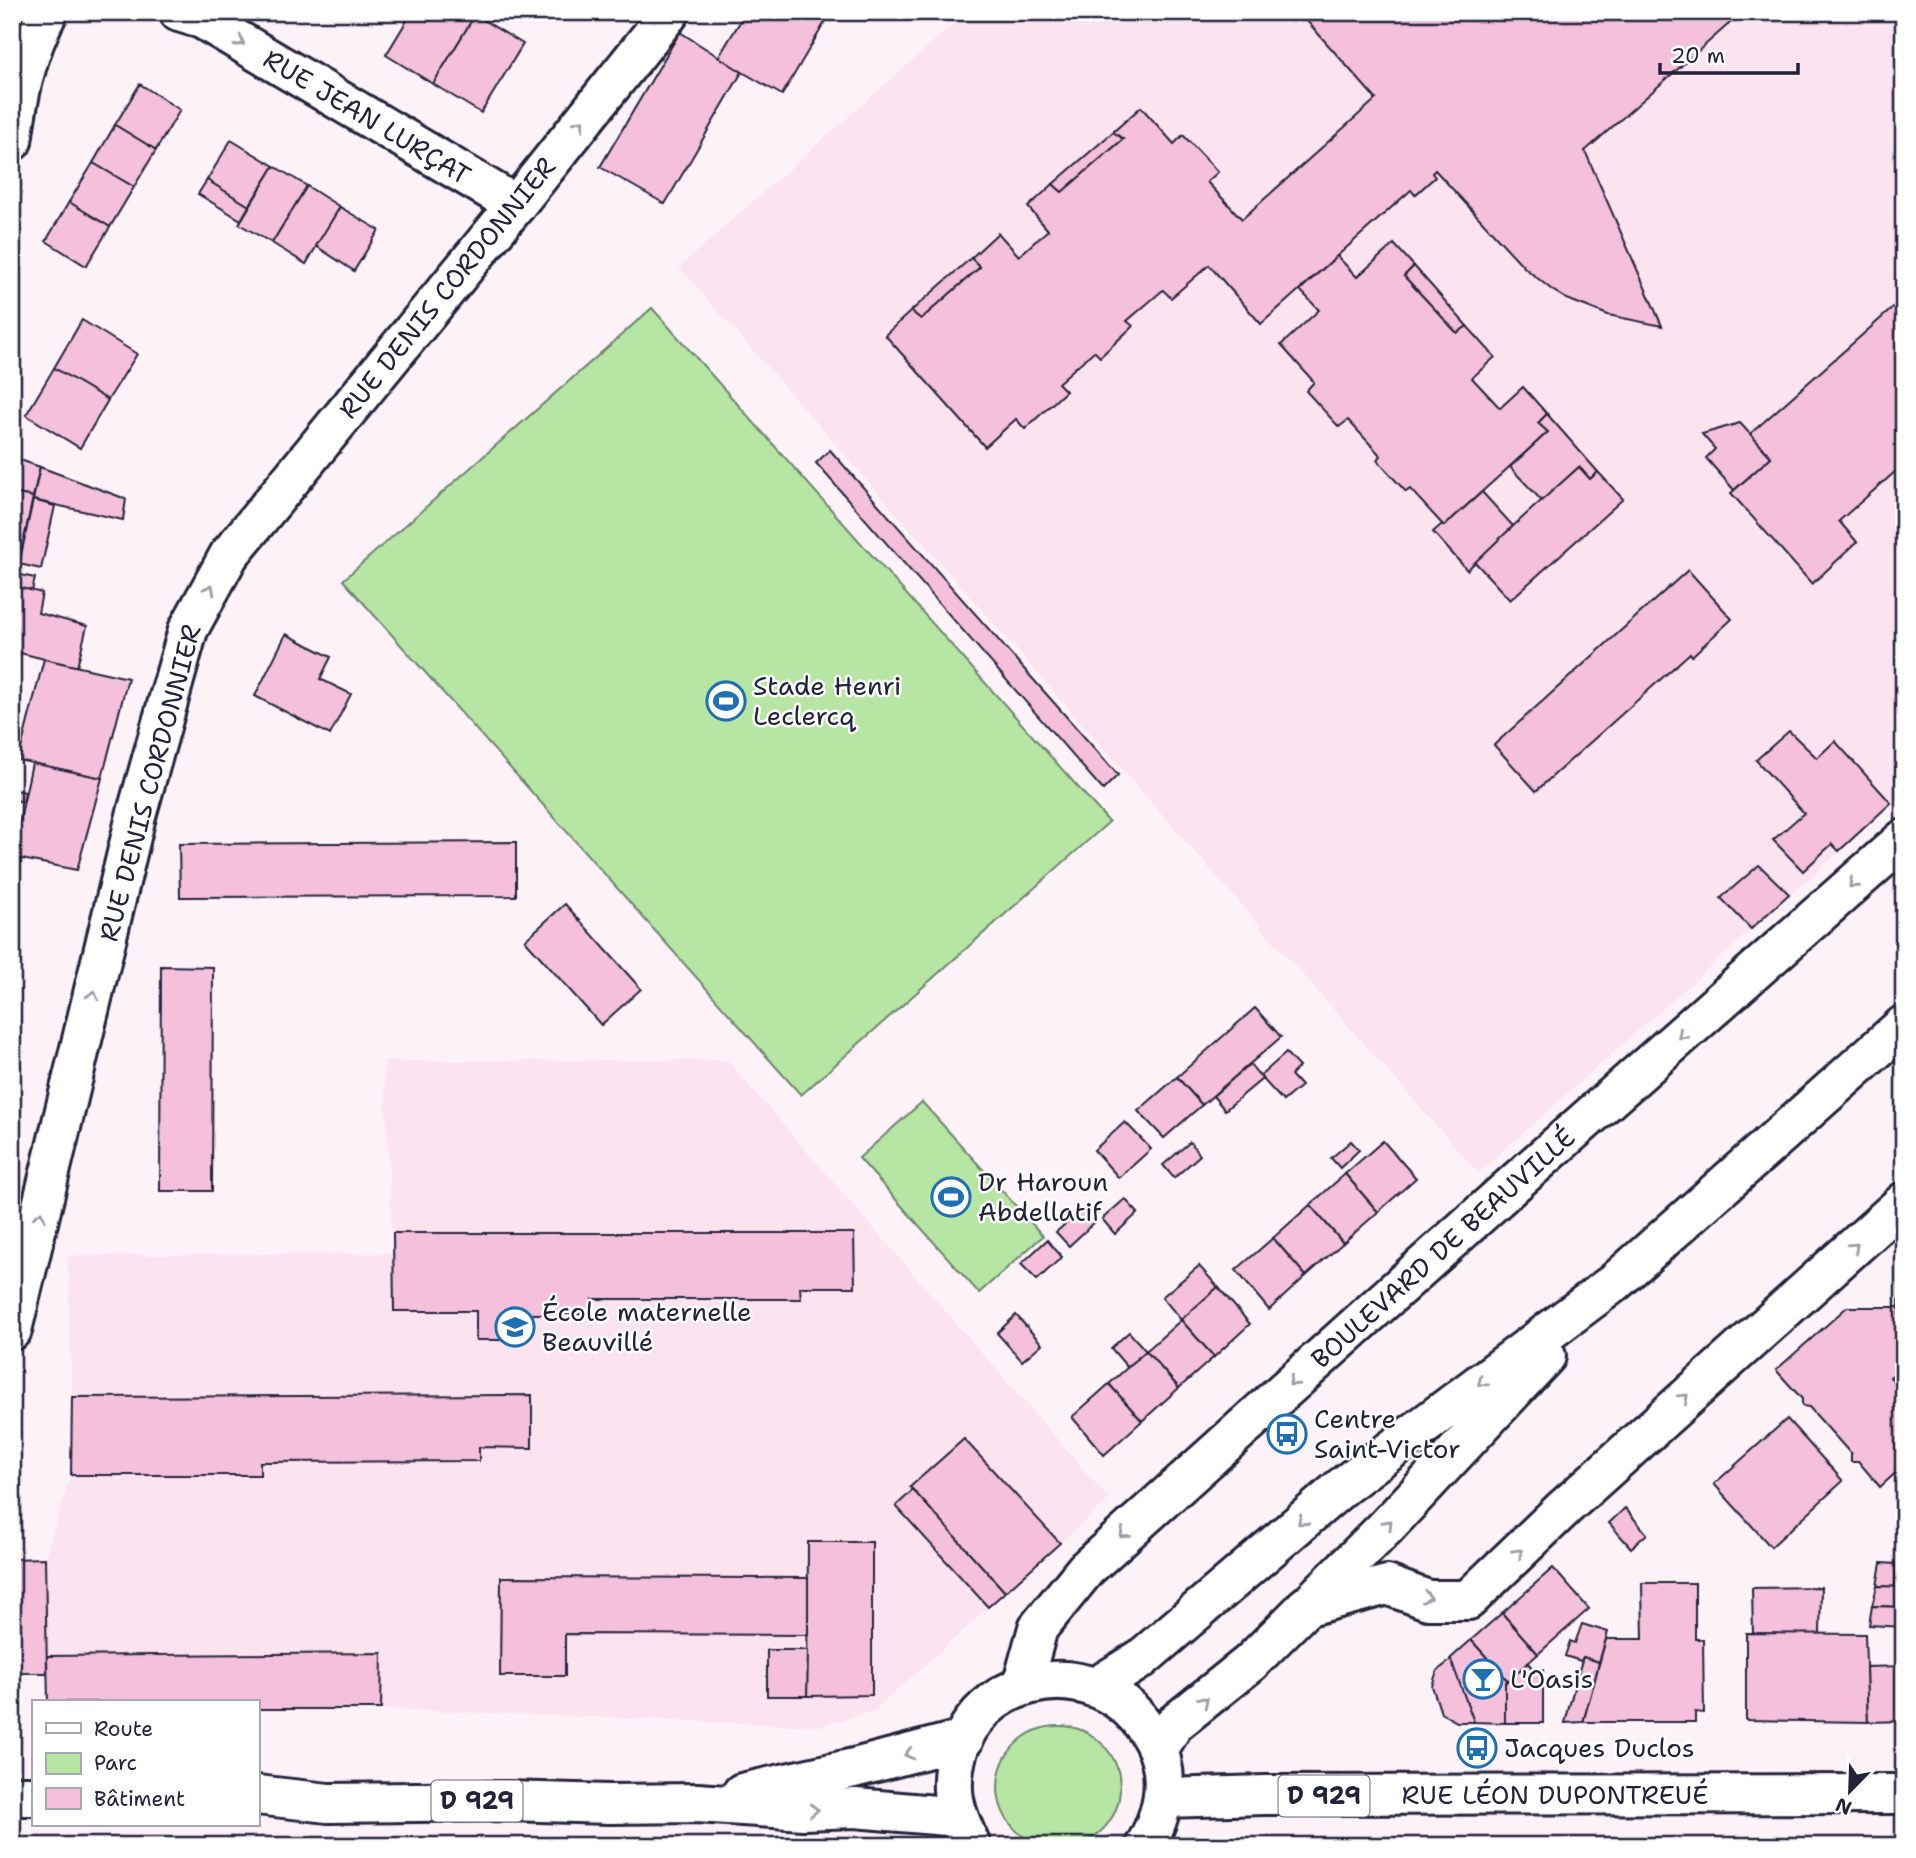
<svg xmlns="http://www.w3.org/2000/svg" width="1916" height="1858" font-family="'Shantell Sans',sans-serif">
  <style>
    .built { fill: #fbe3f0 }
    .green { fill: #b7e5a3; stroke: #6c846f; stroke-width: 2 }
    .building { fill: #f5c0dc; stroke: #22223b; stroke-width: 2 }
    .lines { fill: none; stroke-linecap: round; stroke-linejoin: round }
    .minor-casing { stroke: #22223b; stroke-width: 44 }
    .secondary-casing { stroke: #22223b; stroke-width: 44 }
    .primary-casing { stroke: #22223b; stroke-width: 44 }
    .minor { stroke: #fff; stroke-width: 38 }
    .secondary { stroke: #fff; stroke-width: 38 }
    .primary { stroke: #fff; stroke-width: 38 }
    .oneway { stroke: #9c9ca7 }
    .labels { text-anchor: middle; stroke-width: 5; stroke-linejoin: round; paint-order: stroke }
    .shield { fill: #fff; stroke: #646476; stroke-width: 2 }
    .shield-label { font-size: 24px; font-weight: bold; fill: #22223b }
    .street-label { font-size: 26px; fill: #22223b; stroke: #fff }
    .poi-label { font-size: 26px; fill: #22223b; stroke: #fff; text-anchor: start }
  </style>
  <rect width="100%" height="100%" fill="#fdf2f8"/>
  <filter id="ink" filterUnits="userSpaceOnUse"><feTurbulence type="fractalNoise" baseFrequency=".0143" numOctaves="2"/><feDisplacementMap in="SourceGraphic" scale="14" xChannelSelector="R" yChannelSelector="G"/><feConvolveMatrix kernelMatrix="1 2 1 2 8 2 1 2 1" color-interpolation-filters="sRGB"/></filter>
  <g filter="url(#ink)">
    <g class="built">
      <polygon points="967,12 1904,12 1904,794 1478,1173 679,267"/>
      <polygon points="727,1060 1109,1499 874,1711 819,1726 381,1709 381,1653 47,1656 45,1558 71,1475 72,1397 68,1256 393,1253 384,1061"/>
    </g>
    <g class="green">
      <polygon points="652,308 1109,822 801,1095 343,580"/>
      <polygon points="922,1102 1043,1236 979,1293 859,1158"/>
      <circle cx="1059" cy="1787" r="61"/>
    </g>
    <g class="building">
      <polygon points="412,12 429,12 434,15 436,12 470,12 475,15 433,84 386,55"/>
      <polygon points="746,12 831,12 782,95 718,58"/>
      <polygon points="1299,12 1468,12 1474,19 1482,12 1738,12 1739,15 1585,151 1662,326 1608,315 1567,299 1552,290 1525,268 1435,170 1432,173 1435,177 1415,195 1411,190 1261,324 1209,265 1171,298 1163,290 1127,321 1133,326 1100,357 1094,351 1058,383 1066,391 1025,429 1016,419 985,447 885,335 911,311 921,319 980,267 971,258 998,233 1019,256 1048,230 1028,207 1053,184 1062,192 1123,139 1113,132 1141,107 1174,144 1183,135 1218,172 1207,182 1242,219 1376,99"/>
      <polygon points="475,15 523,44 481,113 433,84"/>
      <polygon points="680,32 742,72 665,204 600,167"/>
      <polygon points="140,84 180,110 156,150 115,125"/>
      <polygon points="115,125 156,150 134,187 93,163"/>
      <polygon points="1113,132 1123,139 1062,192 1053,184"/>
      <polygon points="231,140 274,166 249,206 207,180"/>
      <polygon points="93,163 134,187 110,227 69,202"/>
      <polygon points="274,166 307,186 272,243 239,224"/>
      <polygon points="207,180 249,206 241,220 198,194"/>
      <polygon points="307,186 340,207 306,264 272,243"/>
      <polygon points="69,202 110,227 86,266 46,241"/>
      <polygon points="340,207 379,230 354,271 316,246"/>
      <polygon points="1394,244 1414,266 1404,276 1457,333 1467,326 1495,357 1472,378 1500,408 1523,387 1547,414 1538,423 1548,432 1444,526 1410,489 1406,492 1377,460 1381,456 1348,420 1339,427 1306,391 1314,382 1281,345 1319,310 1300,290 1337,256 1357,277"/>
      <polygon points="971,258 980,267 921,319 911,311"/>
      <polygon points="1414,266 1467,326 1457,333 1404,276"/>
      <polygon points="1904,298 1904,464 1839,521 1857,542 1812,584 1731,493 1771,457 1750,434"/>
      <polygon points="82,320 137,354 108,400 54,368"/>
      <polygon points="54,368 108,400 80,448 26,415"/>
      <polygon points="1547,414 1598,472 1590,479 1579,467 1542,501 1510,467 1548,432 1538,423"/>
      <polygon points="1740,423 1771,457 1734,490 1706,458 1715,449 1702,434"/>
      <polygon points="830,450 1118,775 1103,790 816,463"/>
      <polygon points="12,457 40,467 33,497 12,493"/>
      <polygon points="40,467 126,499 123,520 33,500"/>
      <polygon points="1579,467 1590,479 1598,472 1623,499 1510,600 1474,561"/>
      <polygon points="1482,492 1513,526 1467,570 1433,532 1442,524 1444,526"/>
      <polygon points="12,493 33,497 14,586 12,586"/>
      <polygon points="33,500 55,506 41,569 19,564"/>
      <polygon points="1688,570 1732,619 1692,656 1690,653 1536,791 1494,745"/>
      <polygon points="16,574 35,578 32,591 14,586"/>
      <polygon points="14,586 42,593 38,613 87,626 77,667 12,651"/>
      <polygon points="286,634 331,657 320,679 351,694 330,735 255,696"/>
      <polygon points="44,659 128,678 102,778 18,760"/>
      <polygon points="1789,731 1817,758 1835,741 1891,803 1839,851 1832,844 1803,871 1773,840 1804,813 1756,760"/>
      <polygon points="32,763 102,778 77,870 12,857"/>
      <polygon points="12,789 25,792 23,802 12,799"/>
      <polygon points="516,842 516,896 180,897 179,844"/>
      <polygon points="12,857 20,858 12,895"/>
      <polygon points="1759,865 1789,894 1751,929 1721,898"/>
      <polygon points="565,904 641,989 601,1025 525,940"/>
      <polygon points="161,966 213,967 212,1191 160,1191"/>
      <polygon points="1255,1008 1281,1037 1202,1105 1177,1077"/>
      <polygon points="1286,1053 1299,1067 1291,1075 1301,1086 1283,1101 1260,1076"/>
      <polygon points="1250,1064 1262,1079 1225,1110 1213,1096"/>
      <polygon points="1177,1077 1202,1105 1164,1138 1138,1111"/>
      <polygon points="1125,1122 1151,1149 1119,1178 1094,1150"/>
      <polygon points="1351,1141 1359,1150 1340,1168 1331,1158"/>
      <polygon points="1383,1141 1416,1178 1378,1212 1345,1174"/>
      <polygon points="1190,1142 1200,1155 1174,1178 1163,1165"/>
      <polygon points="1345,1174 1378,1212 1343,1243 1310,1205"/>
      <polygon points="1125,1199 1138,1213 1115,1234 1102,1219"/>
      <polygon points="1310,1205 1343,1243 1306,1276 1273,1238"/>
      <polygon points="1083,1209 1095,1222 1069,1246 1056,1232"/>
      <polygon points="393,1233 854,1233 855,1287 800,1287 801,1299 592,1299 592,1314 526,1314 525,1340 476,1340 476,1311 394,1311"/>
      <polygon points="1273,1238 1306,1276 1269,1310 1236,1270"/>
      <polygon points="1047,1240 1062,1257 1037,1280 1021,1264"/>
      <polygon points="1900,1260 1904,1260 1904,1307 1899,1307"/>
      <polygon points="1199,1266 1218,1287 1181,1320 1162,1297"/>
      <polygon points="1218,1287 1250,1324 1214,1357 1181,1320"/>
      <polygon points="1847,1307 1899,1307 1899,1370 1890,1377 1904,1392 1904,1453 1900,1469 1880,1487 1859,1462 1851,1462 1851,1454 1809,1407 1802,1406 1802,1399 1776,1370"/>
      <polygon points="1016,1315 1042,1344 1022,1361 997,1333"/>
      <polygon points="1181,1320 1214,1357 1179,1388 1146,1351"/>
      <polygon points="1129,1332 1146,1351 1127,1367 1111,1348"/>
      <polygon points="1146,1351 1179,1388 1142,1421 1109,1384"/>
      <polygon points="1109,1384 1142,1421 1104,1455 1072,1417"/>
      <polygon points="532,1395 532,1448 479,1447 479,1461 260,1462 260,1475 71,1475 72,1397"/>
      <polygon points="1787,1419 1843,1481 1771,1547 1714,1484"/>
      <polygon points="964,1439 1060,1543 1005,1592 910,1487"/>
      <polygon points="913,1490 1005,1592 988,1607 896,1506"/>
      <polygon points="1625,1508 1647,1534 1631,1548 1609,1523"/>
      <polygon points="808,1542 872,1542 872,1695 807,1696"/>
      <polygon points="45,1558 47,1673 12,1673 12,1559"/>
      <polygon points="1881,1563 1896,1564 1895,1587 1877,1586"/>
      <polygon points="1553,1568 1589,1609 1538,1654 1502,1613"/>
      <polygon points="501,1577 808,1578 808,1635 565,1634 565,1676 500,1676"/>
      <polygon points="1642,1583 1695,1583 1695,1639 1703,1639 1704,1713 1695,1712 1695,1722 1583,1722 1606,1639 1643,1639"/>
      <polygon points="1877,1586 1904,1587 1904,1607 1872,1606"/>
      <polygon points="1821,1587 1820,1634 1753,1634 1752,1588"/>
      <polygon points="1872,1606 1904,1607 1904,1627 1869,1625"/>
      <polygon points="1502,1613 1538,1654 1508,1681 1471,1640"/>
      <polygon points="1582,1624 1608,1632 1599,1662 1583,1657 1581,1661 1565,1656 1570,1641 1575,1643"/>
      <polygon points="1746,1633 1865,1634 1868,1722 1746,1720"/>
      <polygon points="1471,1640 1508,1681 1505,1683 1505,1723 1474,1722 1450,1659"/>
      <polygon points="767,1650 808,1650 807,1696 767,1696"/>
      <polygon points="382,1653 381,1709 257,1709 257,1702 48,1702 47,1656"/>
      <polygon points="1583,1657 1599,1662 1594,1683 1576,1680"/>
      <polygon points="1451,1660 1474,1722 1457,1722 1441,1713 1432,1686 1437,1671"/>
      <polygon points="1528,1663 1533,1669 1543,1670 1543,1723 1505,1723 1505,1683"/>
      <polygon points="1904,1666 1904,1721 1868,1722 1866,1667"/>
      <polygon points="1576,1680 1594,1683 1583,1722 1565,1723"/>
    </g>
    <g class="lines">
      <g class="minor-casing">
        <g id="minor">
          <polyline points="179,12 202,19 516,205"/>
          <path d="M12,141C18,96 26,53 48,12"/>
          <polyline points="12,1330 136,816 188,630 229,555 516,205 670,12"/>
          <polyline points="1305,1607 1387,1585 1428,1600 1468,1600 1564,1508 1904,1202"/>
          <polyline points="1022,1686 1038,1628 1086,1569 1518,1180 1904,839"/>
        </g>
      </g>
      <g class="secondary-casing">
        <g id="secondary">
          <polyline points="1096,1687 1141,1659 1342,1487 1615,1282 1904,1025"/>
          <polyline points="1158,1750 1174,1724 1250,1663 1386,1527 1546,1356"/>
        </g>
      </g>
      <g class="primary-casing">
        <g id="primary">
          <polyline points="742,1793 854,1768 964,1739"/>
          <polyline points="257,1795 328,1803 506,1801 610,1804 697,1803 803,1810 855,1808 958,1817"/>
          <polyline points="12,1796 33,1796"/>
          <polyline points="1164,1798 1265,1795 1904,1794"/>
          <path d="M971,1846C963,1828 954,1810 953,1790C948,1677 1098,1638 1153,1740C1172,1775 1164,1812 1145,1846"/>
        </g>
      </g>
      <use href="#minor" class="minor"/>
      <use href="#secondary" class="secondary"/>
      <use href="#primary" class="primary"/>
    </g>
    <defs><path id="oneway-chevron" d="M-2-3.5L2.5 0L-2 3.5" fill="none" stroke-width="1.6" stroke-linecap="round" stroke-linejoin="round" transform="scale(1.75)"/></defs>
    <g class="oneway">
      <use href="#oneway-chevron" transform="translate(240 42) rotate(31)"/>
      <use href="#oneway-chevron" transform="translate(580 124) rotate(-52)"/>
      <use href="#oneway-chevron" transform="translate(210 589) rotate(-62)"/>
      <use href="#oneway-chevron" transform="translate(1853 884) rotate(138)"/>
      <use href="#oneway-chevron" transform="translate(93 995) rotate(-76)"/>
      <use href="#oneway-chevron" transform="translate(1682 1035) rotate(138)"/>
      <use href="#oneway-chevron" transform="translate(40 1216) rotate(-76)"/>
      <use href="#oneway-chevron" transform="translate(1854 1247) rotate(-42)"/>
      <use href="#oneway-chevron" transform="translate(1293 1382) rotate(138)"/>
      <use href="#oneway-chevron" transform="translate(1482 1382) rotate(143)"/>
      <use href="#oneway-chevron" transform="translate(1684 1398) rotate(-42)"/>
      <use href="#oneway-chevron" transform="translate(1302 1521) rotate(140)"/>
      <use href="#oneway-chevron" transform="translate(1388 1524) rotate(-46)"/>
      <use href="#oneway-chevron" transform="translate(1124 1534) rotate(139)"/>
      <use href="#oneway-chevron" transform="translate(1518 1553) rotate(-44)"/>
      <use href="#oneway-chevron" transform="translate(1427 1597) rotate(12)"/>
      <use href="#oneway-chevron" transform="translate(1204 1701) rotate(-39)"/>
      <use href="#oneway-chevron" transform="translate(909 1754) rotate(165)"/>
      <use href="#oneway-chevron" transform="translate(814 1810) rotate(-2)"/>
    </g>
  </g>
  <defs>
    <g id="stadium-ring" transform="scale(2.0125)"><circle r="9.5" fill="#fff" stroke="#1f6fb2" stroke-width="1.5"/><path d="M0-5a6.5 5 0 1 0 0 10a6.5 5 0 1 0 0-10ZM-3.5-1.8h7v3.6h-7Z" fill="#1f6fb2"/></g>
    <g id="school-ring" transform="scale(2.0125)"><circle r="9.5" fill="#fff" stroke="#1f6fb2" stroke-width="1.5"/><path d="M0-5L7-2L0 1L-7-2ZM-4 1L0 2.5L4 1V4Q0 6-4 4Z" fill="#1f6fb2"/></g>
    <g id="bus-ring" transform="scale(2.0125)"><circle r="9.5" fill="#fff" stroke="#1f6fb2" stroke-width="1.5"/><path d="M-5-6H5V4H4V6H2V4H-2V6H-4V4H-5ZM-3.5-4V0h7V-4ZM-3.5 1.2v1.5H-2V1.2ZM2 1.2v1.5H3.5V1.2Z" fill="#1f6fb2"/></g>
    <g id="bar-ring" transform="scale(2.0125)"><circle r="9.5" fill="#fff" stroke="#1f6fb2" stroke-width="1.5"/><path d="M-6-5H6L.8 .8V4.5H3.5V6h-7V4.5H-.8V.8Z" fill="#1f6fb2"/></g>
  </defs>
  <g fill-rule="evenodd">
    <use href="#stadium-ring" x="726" y="701"/>
    <use href="#stadium-ring" x="951" y="1197"/>
    <use href="#school-ring" x="515" y="1327"/>
    <use href="#bus-ring" x="1287" y="1434"/>
    <use href="#bar-ring" x="1483" y="1679"/>
    <use href="#bus-ring" x="1477" y="1748"/>
  </g>
  <g class="labels">
    <g class="shield">
      <rect x="1278.5" y="1775.5" width="91" height="41" rx="5"/>
      <rect x="431.5" y="1780.5" width="91" height="41" rx="5"/>
    </g>
    <g class="shield-label">
      <text x="1324" y="1804">D 929</text>
      <text x="477" y="1809">D 929</text>
    </g>
    <g class="street-label">
      <text transform="translate(367 117) rotate(31)" y="9">RUE JEAN LURÇAT</text>
      <text transform="translate(447 288) rotate(-51)" y="9">RUE DENIS CORDONNIER</text>
      <text transform="translate(150 783) rotate(-75)" y="9">RUE DENIS CORDONNIER</text>
      <text transform="translate(1443 1248) rotate(-42)" y="9">BOULEVARD DE BEAUVILLÉ</text>
      <text x="1555" y="1804">RUE LÉON DUPONTREUÉ</text>
    </g>
    <g class="poi-label">
      <text x="753" y="695">Stade Henri<tspan x="753" dy="30">Leclercq</tspan></text>
      <text x="978" y="1191">Dr Haroun<tspan x="978" dy="30">Abdellatif</tspan></text>
      <text x="542" y="1321">École maternelle<tspan x="542" dy="30">Beauvillé</tspan></text>
      <text x="1314" y="1428">Centre<tspan x="1314" dy="30">Saint-Victor</tspan></text>
      <text x="1510" y="1688">L'Oasis</text>
      <text x="1504" y="1757">Jacques Duclos</text>
    </g>
  </g>
  <rect width="1916" height="1858" fill="none" stroke="#fff" stroke-width="42"/>
  <rect x="21" y="21" width="1874" height="1816" fill="none" stroke="#22223b" stroke-width="2.5" filter="url(#ink)"/>
  <rect x="32" y="1700" width="228" height="126" fill="#ffffff" stroke="#a7a7b1" stroke-width="2"/>
  <rect x="46" y="1723" width="35" height="10" fill="#ffffff" stroke="#a7a7b1" stroke-width="2"/>
  <text x="94" y="1736" font-size="21" fill="#22223b">Route</text>
  <rect x="46" y="1753" width="35" height="21" fill="#b7e5a3" stroke="#a7a7b1" stroke-width="2"/>
  <text x="94" y="1770" font-size="21" fill="#22223b">Parc</text>
  <rect x="46" y="1788" width="35" height="21" fill="#f5c0dc" stroke="#a7a7b1" stroke-width="2"/>
  <text x="94" y="1806" font-size="21" fill="#22223b">Bâtiment</text>
  <g transform="translate(1850 1791) rotate(203)" stroke="#ffffff" stroke-width="5" paint-order="stroke">
  <path d="M0-5L12 26L0 18L-12 26Z" fill="#22223b"/>
  <text y="-10" font-size="19" font-weight="bold" text-anchor="middle" fill="#22223b">N</text>
  </g>
  <path d="M1660 63v10h138v-10" fill="none" stroke="#22223b" stroke-width="3.5"/>
  <text x="1671" y="63" font-size="21" fill="#22223b" stroke="#ffffff" stroke-width="5" paint-order="stroke">20 m</text>
</svg>
